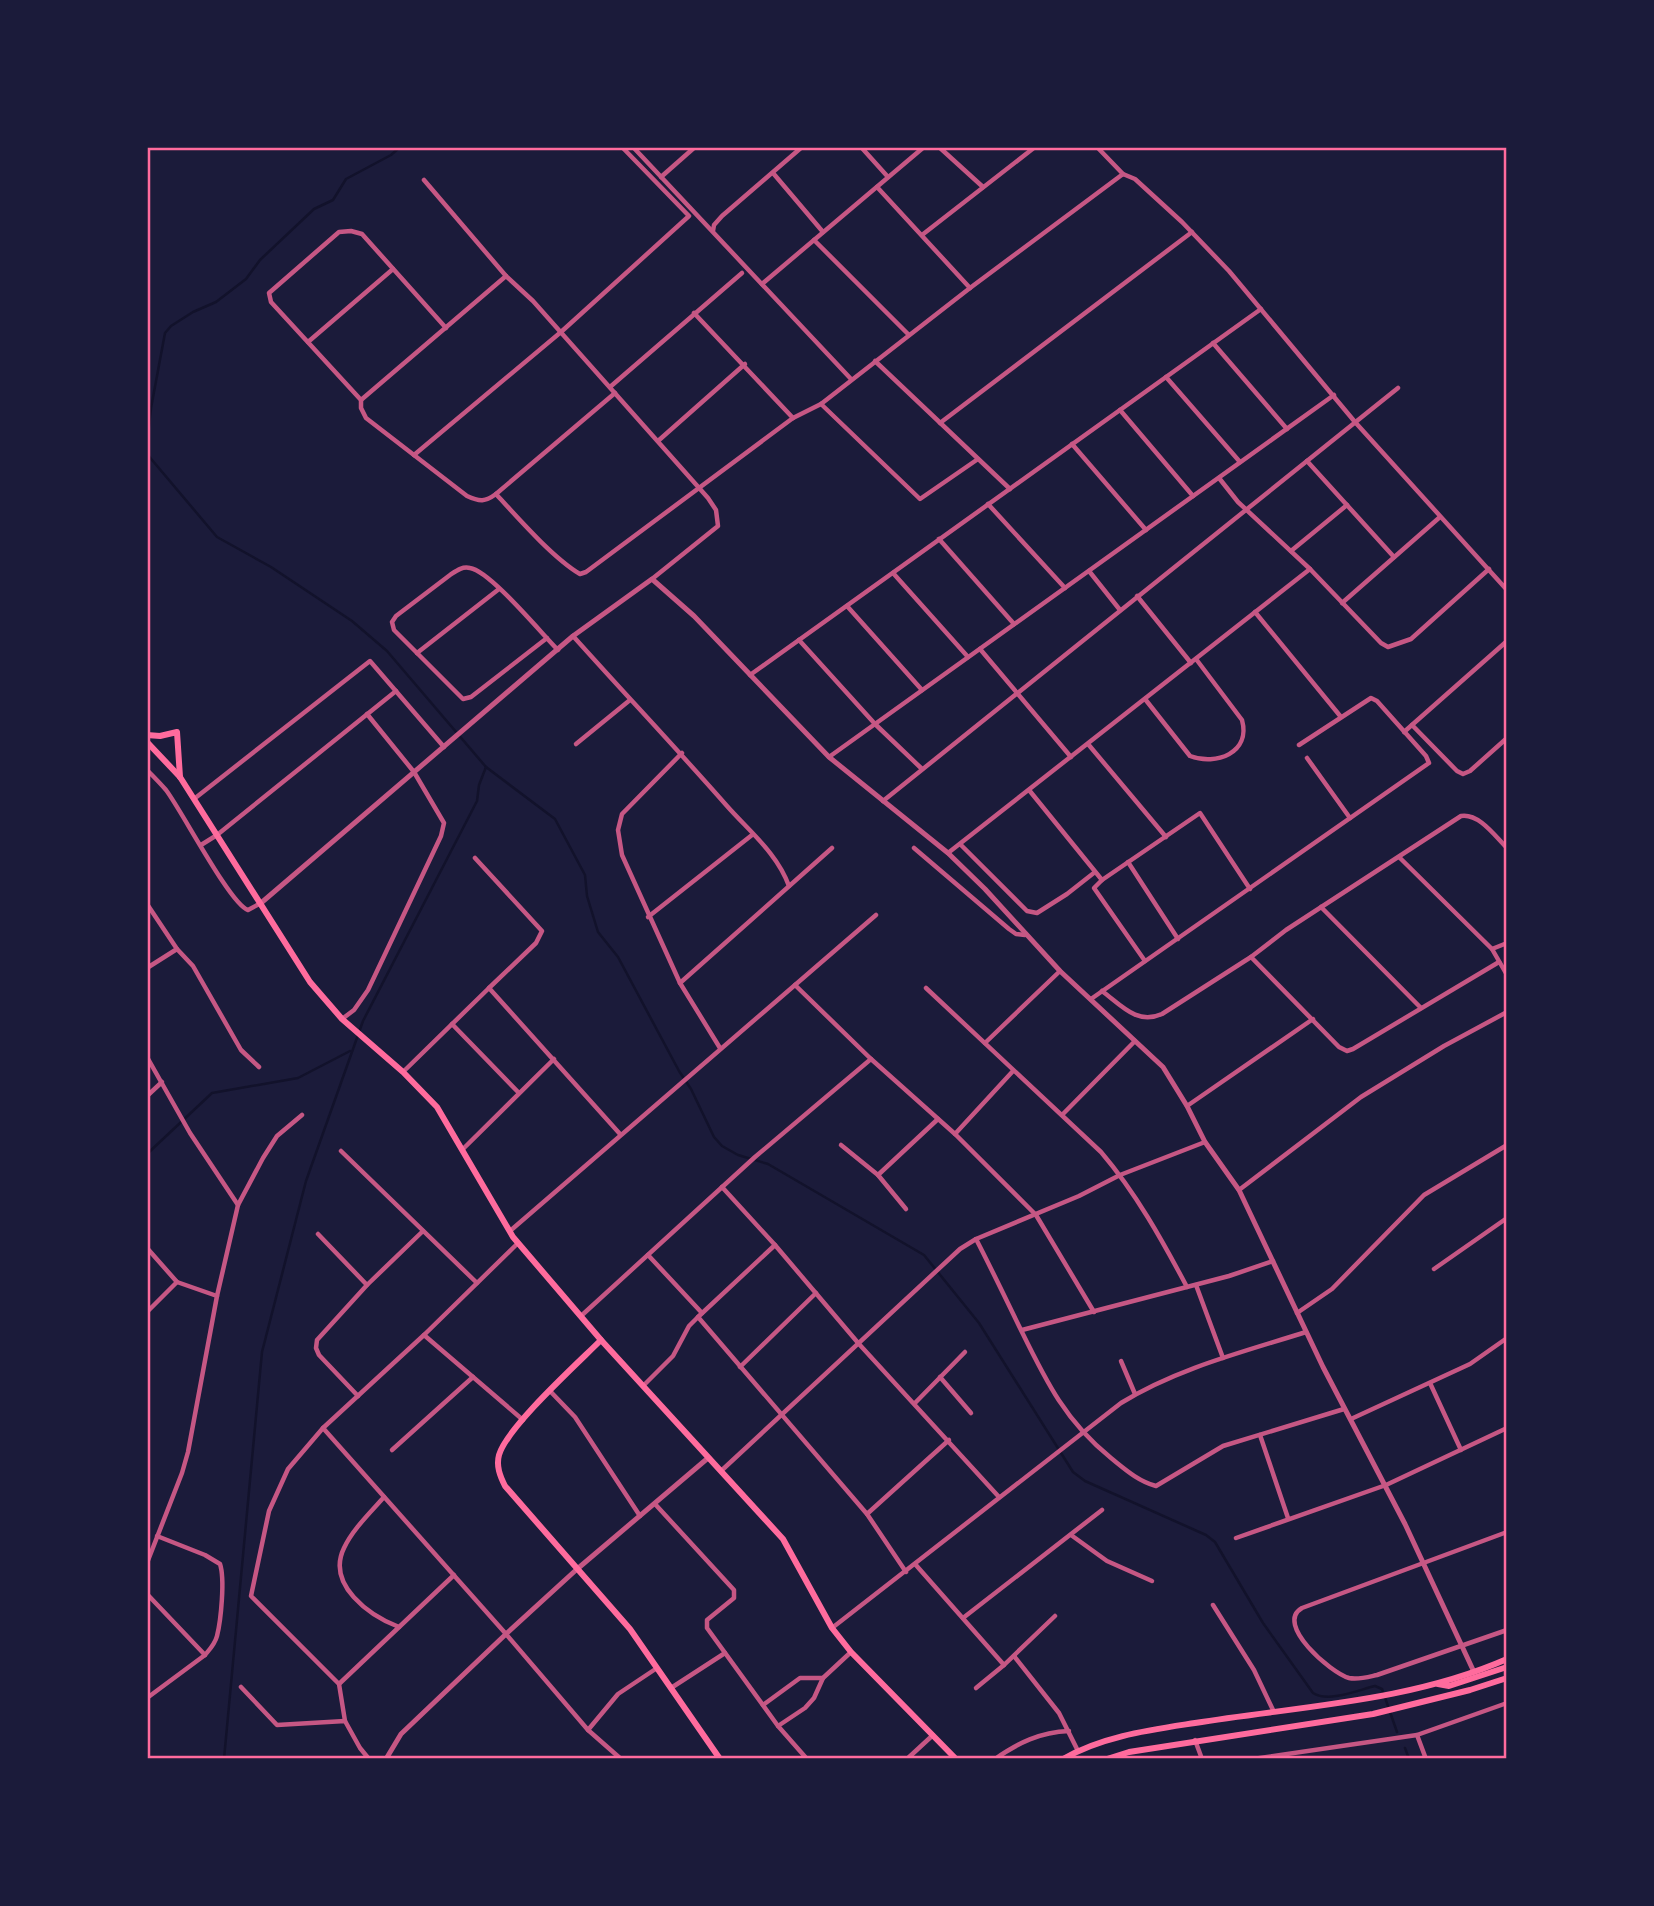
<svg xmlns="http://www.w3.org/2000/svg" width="1654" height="1906" font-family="Montserrat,sans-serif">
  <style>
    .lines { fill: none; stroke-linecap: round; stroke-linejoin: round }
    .stream { stroke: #12122b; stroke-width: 2.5 }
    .minor { stroke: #c65784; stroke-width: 4.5 }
    .tertiary { stroke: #c65784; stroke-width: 5 }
    .secondary { stroke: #ff6b9d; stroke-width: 6 }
    .primary { stroke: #ff6b9d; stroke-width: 6 }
    .neatline { fill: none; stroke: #ff6b9d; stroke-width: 2.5 }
  </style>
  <rect width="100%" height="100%" fill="#1b1b3a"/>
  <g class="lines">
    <g class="stream">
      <polyline points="147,443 151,408 165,333 171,326 193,312 216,302 246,279 260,260 314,209 333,200 346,179 391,155 400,147"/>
      <path d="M147,454L217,537L271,567L352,621L387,651L486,767L555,819L585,875L587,896L598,932L618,957L679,1071L691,1089L714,1137L722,1146L738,1155L768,1164L924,1255L979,1323L1073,1472L1085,1481L1206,1535L1215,1542L1263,1623L1313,1693C1329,1703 1358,1690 1375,1686L1382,1689L1397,1732"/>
      <polyline points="147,1154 212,1093 298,1078 350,1051"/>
      <polyline points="1405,1748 1409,1759"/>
      <polyline points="224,1759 262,1352 306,1181 363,1021 477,801 479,785 486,767"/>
    </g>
    <g class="minor">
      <polyline points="633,147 851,379"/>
      <polyline points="861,147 888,177"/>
      <polyline points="939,147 983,187"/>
      <polyline points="1097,147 1123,174"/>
      <polyline points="773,173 823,232"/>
      <polyline points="661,177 695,147"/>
      <polyline points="424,180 506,276 533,301 708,498 716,510 718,526 652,579"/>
      <polyline points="877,187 970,288"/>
      <polyline points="713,231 714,225 722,216 802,147"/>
      <polyline points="922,235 1035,147"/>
      <polyline points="814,240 909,335"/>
      <polyline points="762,284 924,147"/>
      <polyline points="694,313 793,418"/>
      <path d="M446,328L362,234L351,231L339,232L269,293L271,302L361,400V408L366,418L467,496C480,502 485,502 496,494L615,393"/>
      <polyline points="308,342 393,269"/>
      <polyline points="1213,343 1287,429"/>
      <polyline points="875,361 1010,489"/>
      <polyline points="1166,377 1240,462"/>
      <polyline points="610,387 742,273"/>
      <polyline points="361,400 506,276"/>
      <polyline points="821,404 920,499 978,459"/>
      <polyline points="1120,410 1193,496"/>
      <polyline points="940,423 1192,232"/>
      <polyline points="658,441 745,364"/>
      <polyline points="1072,444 1146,530"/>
      <polyline points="414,455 561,332 689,216 622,147"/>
      <polyline points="1307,461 1394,557"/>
      <polyline points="1219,478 1238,502 1310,569 1381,643 1388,647 1411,639 1489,569"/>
      <path d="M496,494C518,518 553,558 580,574L586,572L793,418L821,404L970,288L1123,174L1135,179L1182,222L1229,271L1355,422L1507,590"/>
      <polyline points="988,504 1065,588"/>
      <polyline points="939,539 1014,624"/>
      <polyline points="1291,551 1347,505"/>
      <polyline points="1089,571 1120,610"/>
      <polyline points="893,573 968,657"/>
      <polyline points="1137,596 1191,663"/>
      <polyline points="1342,603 1440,517"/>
      <polyline points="847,606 922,690"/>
      <polyline points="1255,612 1341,717"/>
      <path d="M573,636C624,693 677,749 727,806C750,832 777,853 789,886"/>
      <path d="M547,638L471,697L463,699L394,630L392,622L396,616L450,575C456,571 462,566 470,568C490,571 541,633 558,650"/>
      <polyline points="799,640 875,724 921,768"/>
      <polyline points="980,649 1071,757"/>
      <polyline points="417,653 499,589"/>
      <polyline points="750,675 1261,309"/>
      <path d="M1145,699L1190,756C1216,766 1251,753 1242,720L1196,659"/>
      <polyline points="1412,725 1457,771 1463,774 1470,771 1507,738"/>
      <polyline points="1404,732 1507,641"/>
      <polyline points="576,744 630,700"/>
      <polyline points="1088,744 1166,837"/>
      <polyline points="682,753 622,814 618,830 622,855 680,983 720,1048"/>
      <polyline points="829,757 1334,395"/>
      <polyline points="1307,758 1350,818"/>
      <path d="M147,770C153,776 160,783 166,790C182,811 230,904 248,910L261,903"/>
      <polyline points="1029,790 1102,880"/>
      <polyline points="194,799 370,661 444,747"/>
      <polyline points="883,801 1398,388"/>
      <polyline points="201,845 217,835 396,691"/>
      <polyline points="961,845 1027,911 1037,913 1067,894 1095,872"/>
      <polyline points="914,848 1009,929 1016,934 1025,935"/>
      <polyline points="948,853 1310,569"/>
      <polyline points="1399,857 1492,949 1507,975"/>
      <polyline points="475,858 542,931 536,943 489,988 620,1134"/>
      <polyline points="1128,862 1178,939"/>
      <polyline points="147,904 177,949"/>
      <polyline points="1321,907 1421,1008"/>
      <polyline points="648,917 752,835"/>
      <polyline points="1492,949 1507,943"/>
      <polyline points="1251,957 1339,1047 1347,1051 1353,1049 1499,962"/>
      <polyline points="1145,961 1094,888 1102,880 1200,813 1250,889"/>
      <polyline points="147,968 177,949 193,966 241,1050 259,1067"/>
      <polyline points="680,983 832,848"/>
      <polyline points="795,985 871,1059 955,1134 1036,1215 1094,1312"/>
      <path d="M926,988L1101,1152C1136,1193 1162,1240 1187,1287"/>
      <path d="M1102,991C1122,1006 1137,1025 1162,1014L1251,957L1286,930L1461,816C1479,813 1495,836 1507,848"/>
      <polyline points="1091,999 1429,763 1426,756 1377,701 1371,698 1299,745"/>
      <polyline points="342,1019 354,1010 368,990 441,836 444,823 414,772 367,714"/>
      <polyline points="452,1024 519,1093"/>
      <polyline points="985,1043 1060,971"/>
      <polyline points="147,1057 190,1133 238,1205"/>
      <polyline points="403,1072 489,988"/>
      <polyline points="147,1096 162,1082"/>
      <polyline points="1187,1106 1313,1019"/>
      <polyline points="1062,1115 1135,1041"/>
      <polyline points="955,1134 1013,1071"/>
      <polyline points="841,1145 878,1175"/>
      <polyline points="463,1149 554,1059"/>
      <polyline points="341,1151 477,1283"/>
      <polyline points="722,1187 775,1245 859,1344 999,1497"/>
      <polyline points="1239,1190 1361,1097 1444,1046 1507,1012"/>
      <polyline points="906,1209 878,1175 938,1119"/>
      <polyline points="510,1231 876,915"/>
      <polyline points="318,1234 367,1285"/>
      <path d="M976,1239C991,1268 1005,1297 1019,1326C1045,1379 1064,1420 1111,1458C1126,1470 1138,1481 1156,1486L1223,1446L1344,1409"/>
      <polyline points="147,1248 177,1282 217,1296"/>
      <polyline points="648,1255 702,1313"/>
      <polyline points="1434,1269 1507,1218"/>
      <polyline points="1196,1285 1223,1358"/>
      <polyline points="147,1312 177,1282"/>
      <polyline points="1297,1313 1332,1289 1424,1195 1507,1145"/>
      <polyline points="581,1316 755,1157 871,1059"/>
      <polyline points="698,1317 867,1514 906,1572"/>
      <polyline points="1022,1330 1229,1276 1273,1261"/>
      <polyline points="424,1335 523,1420"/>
      <polyline points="1121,1361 1135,1394"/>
      <polyline points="740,1367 816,1293"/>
      <polyline points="940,1377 971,1413"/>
      <polyline points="1430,1383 1461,1450"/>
      <polyline points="643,1386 673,1356 689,1326 698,1317 775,1245"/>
      <polyline points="550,1391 575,1417 640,1516"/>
      <polyline points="358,1396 319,1355 316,1348 317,1340 367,1285 423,1231"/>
      <polyline points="915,1403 965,1352"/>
      <polyline points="1351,1419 1470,1364 1507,1338"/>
      <polyline points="323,1428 506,1634 588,1730 621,1759"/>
      <polyline points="1260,1435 1288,1518"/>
      <polyline points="392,1450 473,1377"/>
      <polyline points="721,1471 960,1249 976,1239 1079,1196 1120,1175 1205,1142"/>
      <path d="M384,1497C370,1513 353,1529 344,1548C326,1585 370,1616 399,1627"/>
      <polyline points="655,1504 734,1590 734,1598 707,1620 707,1628 778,1726 807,1759"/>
      <polyline points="867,1514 949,1440"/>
      <path d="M1507,1532L1302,1608C1274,1624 1331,1673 1349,1678C1358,1680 1368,1677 1377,1675L1507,1630"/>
      <polyline points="1071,1535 1107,1561 1152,1581"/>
      <polyline points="1236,1538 1386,1485 1507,1428"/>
      <polyline points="147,1563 182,1473 188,1452 217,1296 238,1205 263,1158 277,1136 302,1115"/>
      <polyline points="915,1564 1004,1665 1055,1616"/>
      <polyline points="147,1594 205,1655"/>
      <polyline points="1213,1605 1254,1670 1273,1710"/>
      <polyline points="963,1618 1102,1510"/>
      <path d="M832,1628L1121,1403C1178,1368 1243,1352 1306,1332"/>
      <polyline points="1014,1656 1059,1713 1078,1751"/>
      <polyline points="339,1684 454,1575"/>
      <polyline points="241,1687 277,1725 345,1721 360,1748 369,1759"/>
      <polyline points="671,1688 725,1653"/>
      <polyline points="976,1688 1004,1665"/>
      <path d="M147,1698L205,1655C210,1649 215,1644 217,1636C221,1620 225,1579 220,1564L205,1555L157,1536"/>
      <polyline points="763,1705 800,1678 823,1678"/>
      <polyline points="345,1721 339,1684 251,1596 269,1511 288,1469 323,1428 424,1335 518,1243"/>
      <polyline points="778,1726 805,1708 814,1698 823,1678 851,1652"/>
      <polyline points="588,1730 618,1694 657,1668"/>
      <polyline points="1417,1735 1426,1759"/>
      <polyline points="1195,1740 1202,1759"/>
      <polyline points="907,1759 933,1735"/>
      <path d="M995,1759C1018,1743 1040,1732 1069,1731"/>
      <polyline points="1253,1759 1417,1735 1507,1703"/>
    </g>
    <g class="tertiary">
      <polyline points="261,903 573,636 652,579 694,616 829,757 948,853 985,889 1060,971 1163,1067 1187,1106 1205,1142 1239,1190 1323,1367 1405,1524 1474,1672"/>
      <polyline points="386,1759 401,1734 506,1634 576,1570 708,1458"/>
    </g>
    <g class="secondary">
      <polyline points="147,735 160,736 177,732 180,777"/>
      <polyline points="147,742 180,777 310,982 342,1019 403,1072 437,1107 513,1237 601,1340 783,1539 832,1628 851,1652 956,1759"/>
      <path d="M601,1340C578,1363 507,1427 499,1455C496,1466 500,1476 505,1486L630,1629L720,1759"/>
    </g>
    <g class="primary">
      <polyline points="1438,1684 1449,1686 1507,1667"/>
      <path d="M1063,1759C1103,1736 1150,1730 1195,1723C1300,1706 1409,1702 1507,1659"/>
      <polyline points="1107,1759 1129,1752 1373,1714 1470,1690 1507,1678"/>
    </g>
  </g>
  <rect width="1654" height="1906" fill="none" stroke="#1b1b3a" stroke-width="298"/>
  <rect x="149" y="149" width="1356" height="1608" class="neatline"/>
</svg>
